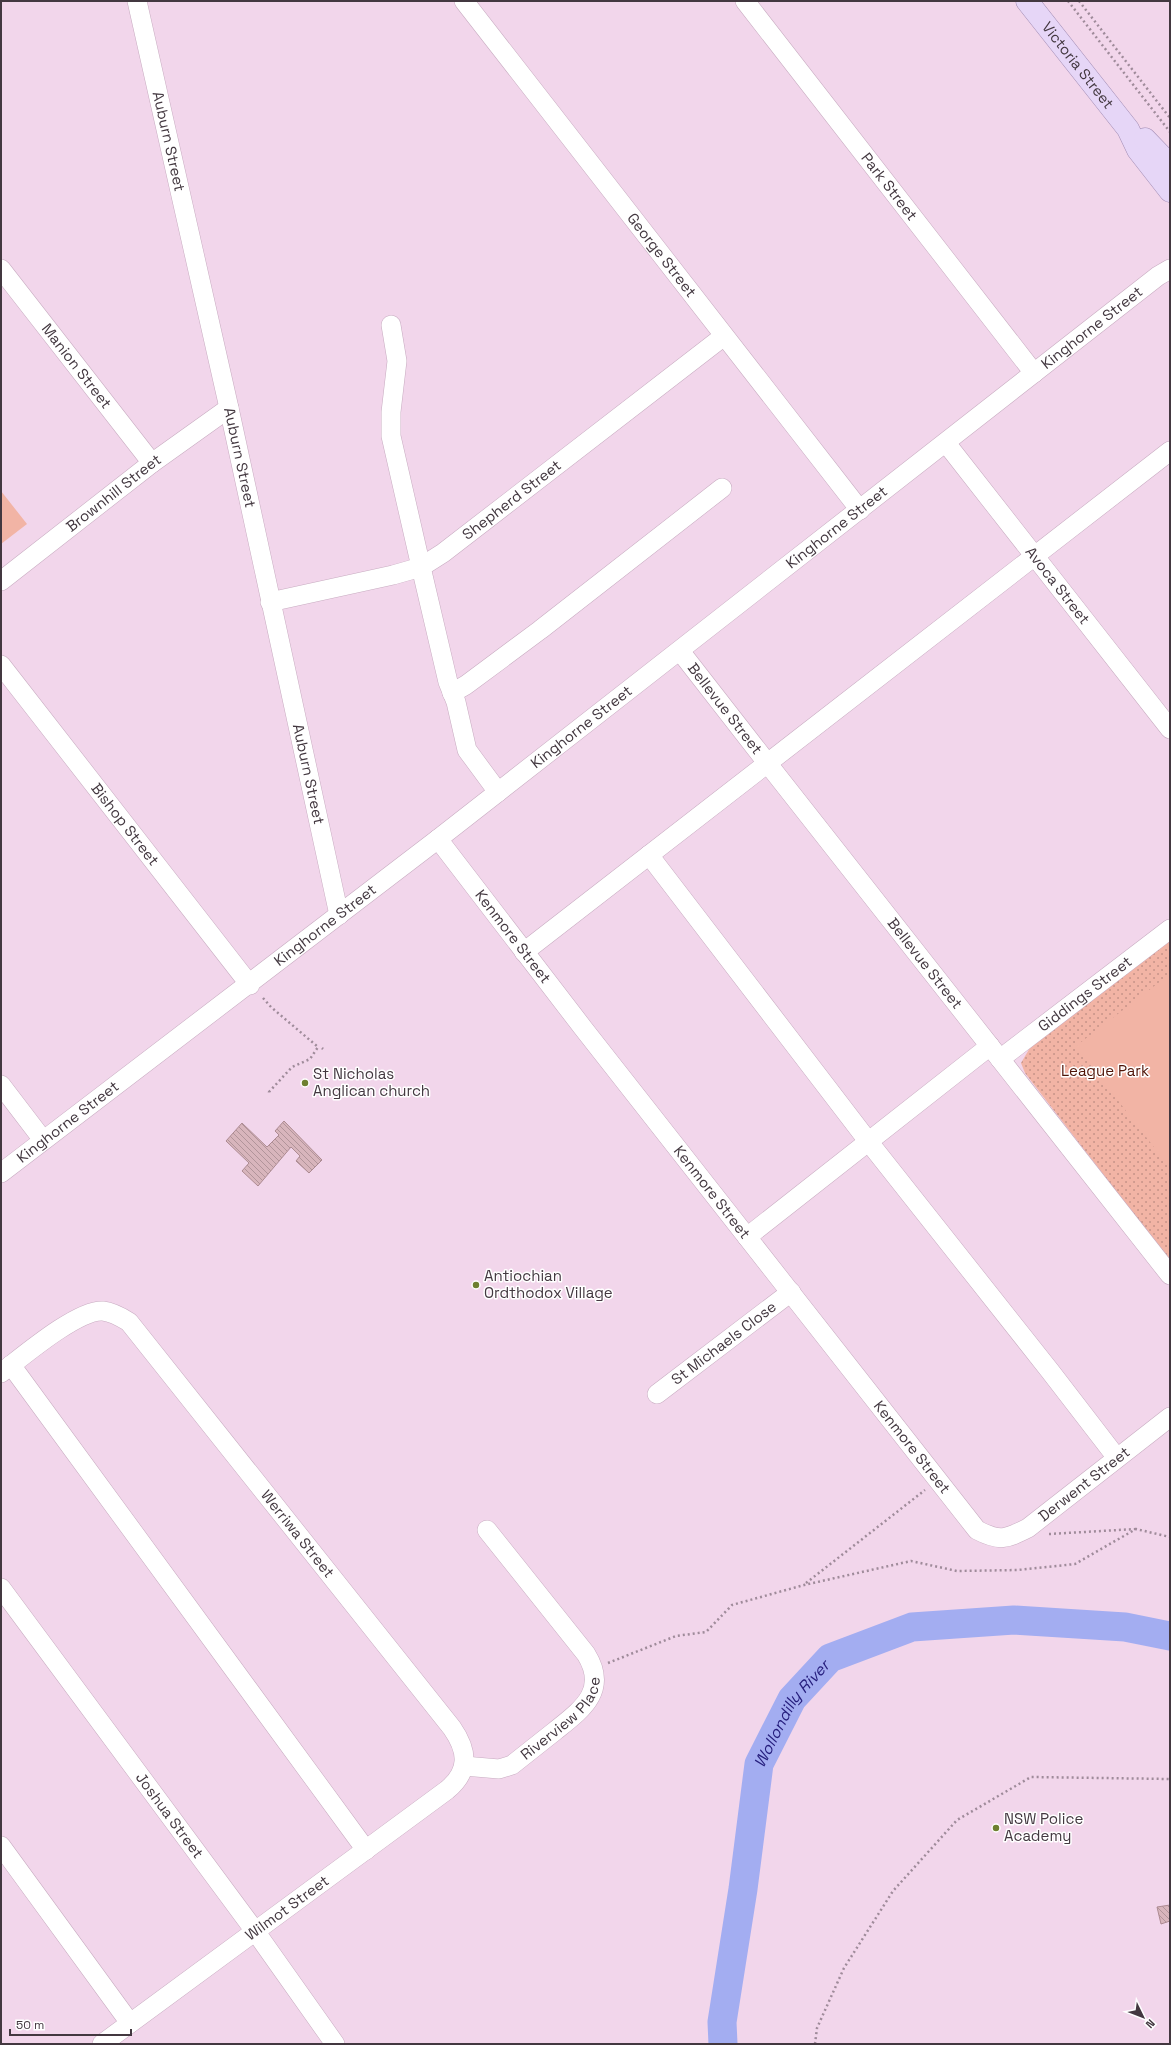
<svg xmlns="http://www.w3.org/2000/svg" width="1171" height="2045" font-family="'Space Grotesk',sans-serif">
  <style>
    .park { fill: url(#park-dots) }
    .pitch { fill: #f2b4a5 }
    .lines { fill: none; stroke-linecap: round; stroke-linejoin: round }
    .river { stroke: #a3adf1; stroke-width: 29 }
    .building { fill: url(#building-back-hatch); stroke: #ad8b92 }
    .minor-casing { stroke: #c8acc1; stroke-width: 20 }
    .major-casing { stroke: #a28db4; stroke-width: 23 }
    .path { stroke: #9f8b9a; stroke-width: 2.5; stroke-dasharray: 2 3; stroke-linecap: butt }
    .minor { stroke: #fff; stroke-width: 19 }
    .major { stroke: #e6d6f7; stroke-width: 22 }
    .poi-dot { fill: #6e8030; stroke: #fff; stroke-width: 1.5 }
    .labels { text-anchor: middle; stroke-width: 3; stroke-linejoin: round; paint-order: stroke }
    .street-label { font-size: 15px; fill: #433840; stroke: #fff }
    .park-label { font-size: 15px; fill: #4f1407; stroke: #fff }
    .poi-label { font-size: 15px; fill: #433840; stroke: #fff; text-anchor: start }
    .water-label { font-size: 16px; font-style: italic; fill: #251d7c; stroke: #fff }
  </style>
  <defs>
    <pattern id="park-dots" width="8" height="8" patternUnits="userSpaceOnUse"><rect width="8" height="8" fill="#f2b4a5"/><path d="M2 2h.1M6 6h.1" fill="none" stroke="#c69388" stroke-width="1.8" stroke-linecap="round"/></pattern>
    <pattern id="building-back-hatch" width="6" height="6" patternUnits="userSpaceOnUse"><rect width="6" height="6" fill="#d8b5bc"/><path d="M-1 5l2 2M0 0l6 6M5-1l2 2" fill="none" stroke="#b1949a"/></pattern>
  </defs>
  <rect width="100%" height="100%" fill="#f2d6eb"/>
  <polygon class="park" points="1170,937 1170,1261 1025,1073 1021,1063 1031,1046"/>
  <g class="pitch">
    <polygon points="1,491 27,524 1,544"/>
    <polygon points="1170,974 1170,1168 1076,1046"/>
  </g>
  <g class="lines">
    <path class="river" id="s1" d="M723,2044L722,2022L743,1889L759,1764L792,1699L830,1658L912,1627L1014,1620L1125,1627L1170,1636"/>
  </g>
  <g class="building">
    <polygon points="284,1121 322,1160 309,1173 296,1161 300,1156 291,1147 258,1186 242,1171 249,1163 226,1141 242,1123 267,1147 279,1135 275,1131"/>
    <polygon points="1170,1905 1170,1921 1161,1924 1157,1907"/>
  </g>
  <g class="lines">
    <g class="minor-casing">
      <g id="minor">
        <path id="s2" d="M137,1L229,408L339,915"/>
        <path id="s3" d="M464,1L860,510"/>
        <path id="s4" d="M745,1L1034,373"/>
        <path id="s5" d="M1,269L152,463"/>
        <polyline points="391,325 397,361 391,412 391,436 421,567 448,682 456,702 467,750 498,792"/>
        <path id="s6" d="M946,443L1170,729"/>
        <path id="s7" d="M1,581L152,463L229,408"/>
        <path id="s8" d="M270,602L393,575L421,567L443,553L724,336"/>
        <path id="s9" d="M680,651L768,764L1170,1275"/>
        <path id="s10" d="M1,665L250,985"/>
        <polyline points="452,693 466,685 540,630 722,488"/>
        <path id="s11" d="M438,839L583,1028L977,1530C1000,1542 1006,1539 1028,1528L1170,1417"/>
        <polyline points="649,855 868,1141 1050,1371 1117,1458"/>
        <polyline points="524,952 1170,451"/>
        <path id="s12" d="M1000,1059L1170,929"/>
        <polyline points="1,1085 43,1140"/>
        <path id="s13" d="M1,1173L438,839L1158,276L1170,269"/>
        <polyline points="747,1237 990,1046"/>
        <polyline points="11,1365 366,1850"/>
        <path id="s14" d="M1,1373C22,1357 78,1309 103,1311C112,1312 121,1317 129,1322L452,1728C468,1751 470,1771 447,1790L102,2044"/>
        <path id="s15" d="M657,1394L791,1292"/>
        <path id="s16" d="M1,1588L255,1931L335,2044"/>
        <path id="s17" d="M464,1766L499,1769L512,1765C526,1754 541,1742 555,1731C581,1710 609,1691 586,1654L487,1530"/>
        <polyline points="1,1846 130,2023"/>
      </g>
    </g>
    <g class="major-casing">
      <g id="major">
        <path id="s18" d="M1027,1L1128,129L1138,150L1170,191"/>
        <polyline points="1145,139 1170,165"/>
      </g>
    </g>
    <g class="path">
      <polyline points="1068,1 1170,132"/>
      <polyline points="1079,1 1170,118"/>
      <polyline points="263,998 271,1007 318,1047 310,1059 292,1067 269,1092 270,1094"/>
      <polyline points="322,1048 323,1049"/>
      <polyline points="1049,1534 1136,1529"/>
      <polyline points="806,1583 925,1490"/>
      <polyline points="608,1663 676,1636 706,1632 732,1605 804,1585 911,1561 957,1571 1018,1570 1075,1564 1136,1529 1170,1537"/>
      <polyline points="815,2044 817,2028 844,1968 893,1891 957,1820 1031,1777 1170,1779"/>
    </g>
    <use href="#minor" class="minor"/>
    <use href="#major" class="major"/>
  </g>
  <g class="poi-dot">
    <circle cx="305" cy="1083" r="4"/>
    <circle cx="476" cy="1285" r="4"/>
    <circle cx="996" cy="1828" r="4"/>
  </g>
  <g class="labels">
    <g class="street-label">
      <text dy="5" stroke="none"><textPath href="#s18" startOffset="82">Victoria Street</textPath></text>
      <text dy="5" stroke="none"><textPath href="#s2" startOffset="144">Auburn Street</textPath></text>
      <text dy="5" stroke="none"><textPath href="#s4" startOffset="235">Park Street</textPath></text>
      <text dy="5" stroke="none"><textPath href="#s3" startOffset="322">George Street</textPath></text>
      <text dy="5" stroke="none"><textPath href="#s13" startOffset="1380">Kinghorne Street</textPath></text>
      <text dy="5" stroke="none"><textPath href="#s5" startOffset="123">Manion Street</textPath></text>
      <text dy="5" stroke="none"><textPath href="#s2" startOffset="468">Auburn Street</textPath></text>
      <text dy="5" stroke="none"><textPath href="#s7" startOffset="143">Brownhill Street</textPath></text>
      <text dy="5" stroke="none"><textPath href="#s8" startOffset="268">Shepherd Street</textPath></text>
      <text dy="5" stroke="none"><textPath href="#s13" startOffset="1056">Kinghorne Street</textPath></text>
      <text dy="5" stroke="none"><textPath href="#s6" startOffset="181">Avoca Street</textPath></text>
      <text dy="5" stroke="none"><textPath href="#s9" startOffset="73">Bellevue Street</textPath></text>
      <text dy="5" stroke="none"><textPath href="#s13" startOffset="732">Kinghorne Street</textPath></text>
      <text dy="5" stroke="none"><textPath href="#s2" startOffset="792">Auburn Street</textPath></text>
      <text dy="5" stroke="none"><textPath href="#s10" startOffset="202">Bishop Street</textPath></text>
      <text dy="5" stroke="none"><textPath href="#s13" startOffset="408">Kinghorne Street</textPath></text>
      <text dy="5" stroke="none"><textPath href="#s11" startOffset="123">Kenmore Street</textPath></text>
      <text dy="5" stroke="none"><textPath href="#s9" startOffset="397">Bellevue Street</textPath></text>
      <text dy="5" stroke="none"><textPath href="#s12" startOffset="107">Giddings Street</textPath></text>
      <text dy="5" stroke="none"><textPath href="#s13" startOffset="84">Kinghorne Street</textPath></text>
      <text dy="5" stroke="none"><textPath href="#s11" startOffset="447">Kenmore Street</textPath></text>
      <text dy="5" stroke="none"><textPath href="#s15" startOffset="84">St Michaels Close</textPath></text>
      <text dy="5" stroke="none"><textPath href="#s11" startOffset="771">Kenmore Street</textPath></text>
      <text dy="5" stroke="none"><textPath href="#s11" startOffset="1002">Derwent Street</textPath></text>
      <text dy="5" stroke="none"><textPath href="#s14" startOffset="420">Werriwa Street</textPath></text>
      <text dy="5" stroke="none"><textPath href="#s17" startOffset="118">Riverview Place</textPath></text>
      <text dy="5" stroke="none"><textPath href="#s16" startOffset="283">Joshua Street</textPath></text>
      <text transform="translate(287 1908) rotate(-36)" y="5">Wilmot Street</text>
    </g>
    <g class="park-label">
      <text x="1105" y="1076">League Park</text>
    </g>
    <g class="poi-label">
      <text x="313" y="1079">St Nicholas<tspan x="313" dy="17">Anglican church</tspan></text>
      <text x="484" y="1281">Antiochian<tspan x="484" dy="17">Ordthodox Village</tspan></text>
      <text x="1004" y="1824">NSW Police<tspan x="1004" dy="17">Academy</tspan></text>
    </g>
    <g class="water-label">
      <text dy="6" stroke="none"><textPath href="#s1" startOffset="343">Wollondilly River</textPath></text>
    </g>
  </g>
  <rect width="1171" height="2045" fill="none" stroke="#433840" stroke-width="4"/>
  <g transform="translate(1143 2017) rotate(133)" stroke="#ffffff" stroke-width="3" paint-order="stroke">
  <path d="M0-3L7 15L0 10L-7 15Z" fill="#433840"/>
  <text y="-6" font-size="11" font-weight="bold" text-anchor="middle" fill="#433840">N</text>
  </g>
  <path d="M10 2029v6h121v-6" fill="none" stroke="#433840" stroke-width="2"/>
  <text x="16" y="2029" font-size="12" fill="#433840" stroke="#ffffff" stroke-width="3" paint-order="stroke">50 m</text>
</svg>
